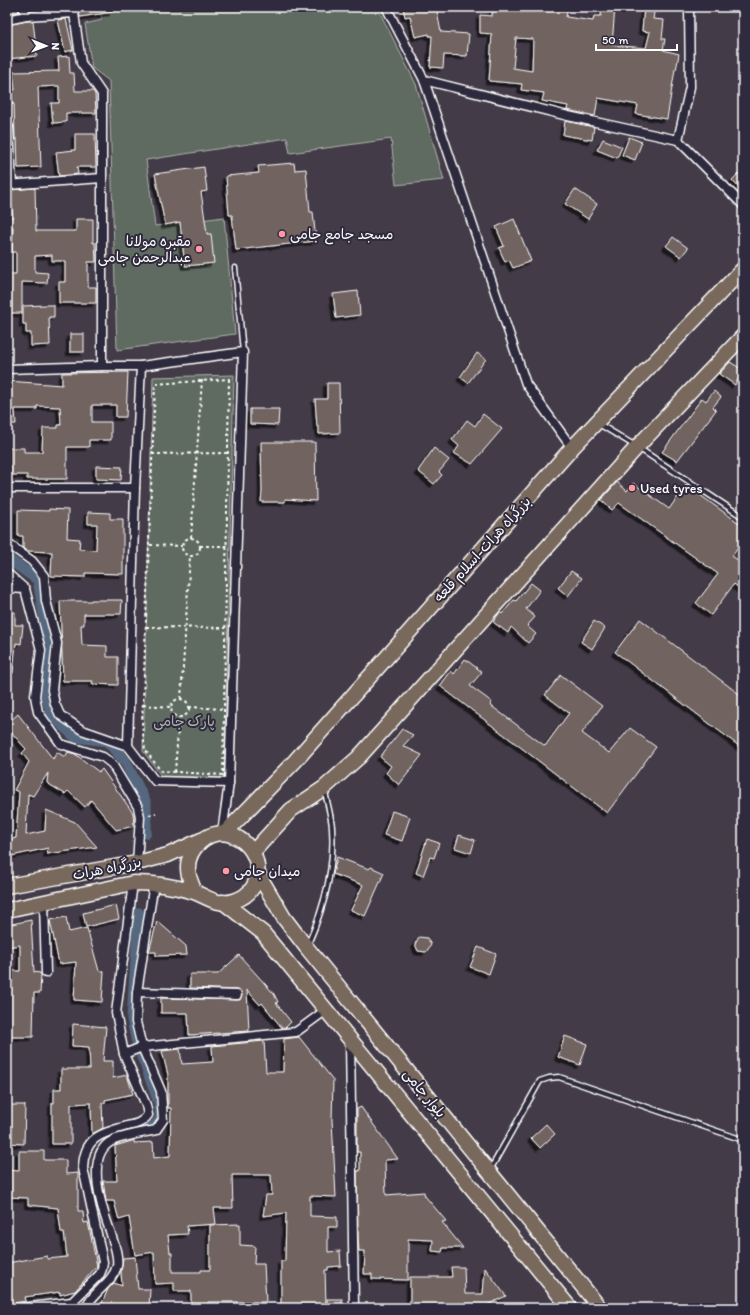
<svg xmlns="http://www.w3.org/2000/svg" width="750" height="1315" font-family="Itim,'Playpen Sans Arabic',sans-serif">
  <style>
    .green { fill: #5f6b60; stroke: #afb5b0 }
    .lines { fill: none; stroke-linecap: round; stroke-linejoin: round }
    .canal { stroke: #546880; stroke-width: 11 }
    .building { fill: #71635f; stroke: #fff; fill-rule: evenodd; filter: url(#shadow) }
    .service-casing { stroke: #fff; stroke-width: 7 }
    .minor-casing { stroke: #fff; stroke-width: 11 }
    .trunk-casing { stroke: #fff; stroke-width: 17 }
    .path { stroke: #fff; stroke-width: 2; stroke-dasharray: 3 3; stroke-linecap: butt }
    .service { stroke: #2f2a3d; stroke-width: 4 }
    .minor { stroke: #2f2a3d; stroke-width: 8 }
    .trunk { stroke: #78695c; stroke-width: 14 }
    .poi-dot { fill: #ff9aa2; stroke: #2f2a3d; stroke-width: 1.5 }
    .labels { text-anchor: middle; stroke-width: 4; stroke-linejoin: round; paint-order: stroke }
    .poi-label { font-size: 14px; fill: #fff; stroke: #2f2a3d; text-anchor: start }
    .street-label { font-size: 14px; fill: #fff; stroke: #2f2a3d }
    .park-label { font-size: 14px; fill: #afb5b0; stroke: #2f2a3d }
  </style>
  <defs>
    <filter id="shadow"><feDropShadow dx="-3.5" dy="3.5" stdDeviation="0" flood-color="#0009"/></filter>
  </defs>
  <rect width="100%" height="100%" fill="#433b47"/>
  <filter id="ink" filterUnits="userSpaceOnUse"><feTurbulence type="fractalNoise" baseFrequency=".025" numOctaves="2"/><feDisplacementMap in="SourceGraphic" scale="8" xChannelSelector="R" yChannelSelector="G"/><feConvolveMatrix kernelMatrix="1 2 1 2 8 2 1 2 1" color-interpolation-filters="sRGB"/></filter>
  <g filter="url(#ink)">
    <g class="green">
      <polygon points="99,7 377,7 416,84 444,180 396,185 391,139 290,153 287,138 146,160 155,226 224,217 235,334 117,350 109,81 92,68 85,24 102,20"/>
      <polygon points="234,375 224,778 162,777 143,751 153,377"/>
    </g>
    <g class="lines">
      <g class="canal">
        <polyline points="7,558 38,580 50,649 44,688 52,715 75,737 107,741 125,761 146,803 146,833"/>
        <polyline points="138,1131 155,1125 160,1119 160,1106 136,1039 132,1019 139,913"/>
      </g>
    </g>
    <g class="building">
      <polygon points="7,7 18,7 19,12 8,14"/>
      <polygon points="92,7 112,7 113,12 80,17 78,9"/>
      <polygon points="403,7 436,7 441,32 469,34 467,56 444,55 443,68 430,67 432,36 429,36 429,34 415,37 410,16 405,17"/>
      <path d="M493,7H529L528,10L549,11L550,7H568L566,17L593,21L594,16H601L602,7H615L612,45L646,48L650,32L642,31L644,7H655L653,19L664,20L662,39H665L663,50L679,54L676,70L675,69L667,119L636,114L638,105L598,98L595,116L567,110L568,106L542,101L544,93L521,90L522,84L489,81L492,34L480,33V15L492,16ZM516,38L533,39L532,71L513,68Z"/>
      <polygon points="66,19 73,50 65,52 58,20"/>
      <polygon points="27,21 33,21 37,56 7,59 7,25"/>
      <polygon points="69,56 70,73 74,73 75,91 93,91 95,94 96,113 66,113 66,122 53,123 51,103 59,103 59,86 38,87 41,167 18,168 17,139 15,139 14,104 12,104 12,90 15,90 13,72 59,71 58,57"/>
      <polygon points="565,121 594,127 592,140 563,135"/>
      <polygon points="75,134 95,134 96,167 77,167 78,174 59,176 56,152 75,150"/>
      <polygon points="629,137 642,142 635,160 622,155"/>
      <polygon points="603,139 622,147 617,158 597,150"/>
      <polygon points="294,163 295,170 306,169 310,212 313,212 316,241 236,250 232,215 229,215 226,176 259,173 258,166"/>
      <polygon points="204,167 207,191 201,192 207,234 211,234 214,263 185,266 180,222 165,225 155,174"/>
      <polygon points="743,169 743,182 738,187 732,180"/>
      <polygon points="35,188 36,231 76,231 76,219 93,219 93,243 95,242 96,262 88,262 88,287 96,287 96,303 59,303 59,282 65,282 65,261 52,261 52,255 35,256 35,272 48,273 47,283 22,282 22,313 7,313 7,274 16,274 16,252 12,252 13,227 11,227 10,217 13,217 10,190"/>
      <polygon points="575,189 597,204 588,219 565,204"/>
      <polygon points="514,219 531,261 513,268 509,260 505,262 499,248 504,246 496,227"/>
      <polygon points="673,237 688,248 681,257 666,246"/>
      <polygon points="358,291 360,315 336,318 333,294"/>
      <polygon points="45,305 54,305 54,317 49,317 50,345 31,346 31,333 26,333 26,324 23,324 23,306"/>
      <rect x="70" y="334" width="14" height="18"/>
      <polygon points="477,353 486,359 468,383 460,377"/>
      <polygon points="730,362 743,370 735,385 719,374"/>
      <polygon points="128,372 126,417 116,417 116,405 92,405 92,422 111,422 111,440 89,440 89,447 67,447 67,479 27,479 27,475 9,475 9,448 24,448 24,452 42,452 43,428 58,428 58,425 61,425 60,407 37,406 37,409 15,409 16,424 7,424 7,381 62,385 62,373"/>
      <polygon points="327,383 339,383 340,433 319,434 319,427 317,427 315,399 327,399"/>
      <polygon points="714,391 721,397 713,407 716,410 677,461 662,452 702,398 706,401"/>
      <polygon points="250,409 279,409 278,425 250,424"/>
      <polygon points="483,414 502,429 472,464 454,453 459,446 452,440 467,420 475,426"/>
      <polygon points="261,442 315,442 316,501 285,499 285,502 261,502 262,491"/>
      <polygon points="434,448 449,460 439,472 442,475 434,484 418,471"/>
      <polygon points="96,466 122,467 121,480 96,479"/>
      <polygon points="617,482 627,491 633,483 669,509 686,485 743,526 743,541 732,556 743,564 743,591 734,584 711,615 696,603 718,574 619,503 612,510 601,500"/>
      <polygon points="49,509 68,510 67,538 80,539 79,549 96,550 97,524 88,524 88,512 110,513 110,519 123,519 123,574 85,573 85,577 51,576 52,552 28,551 23,548 23,536 18,536 18,510 49,511"/>
      <polygon points="571,571 582,578 568,596 558,588"/>
      <polygon points="531,583 540,590 526,609 535,617 527,626 536,634 528,643 511,627 508,633 493,622 500,612 502,614 514,600 516,601"/>
      <polygon points="91,600 122,600 121,614 84,614 84,625 81,625 82,645 107,646 107,657 118,657 118,685 92,684 93,681 63,681 60,601 91,601"/>
      <polygon points="7,612 15,612 15,625 23,625 21,644 16,643 13,673 7,673"/>
      <polygon points="640,619 743,697 743,749 615,652"/>
      <polygon points="594,621 605,628 592,649 581,642"/>
      <polygon points="465,659 482,672 470,686 492,702 490,705 545,746 569,713 545,695 561,675 602,706 582,733 609,753 630,728 656,747 607,813 440,686 451,671 454,674"/>
      <polygon points="18,714 53,759 57,752 65,757 68,752 75,754 99,772 102,769 133,813 134,826 116,830 91,800 85,807 68,791 65,794 47,783 48,773 33,796 28,794 26,835 45,831 46,810 75,822 97,847 47,854 48,848 7,857 7,840 16,838 19,792 14,790 29,762 22,753 26,749 11,732 7,736 7,724"/>
      <polygon points="402,729 413,735 403,746 422,755 399,785 386,773 391,766 380,757"/>
      <polygon points="392,811 410,817 402,841 384,835"/>
      <polygon points="459,835 475,840 471,853 455,848"/>
      <polygon points="427,839 439,843 434,858 430,857 423,876 416,873"/>
      <polygon points="337,857 369,869 371,867 384,873 365,916 351,910 363,885 333,874"/>
      <polygon points="116,905 119,919 86,927 83,913"/>
      <polygon points="66,917 69,932 87,928 99,971 104,971 102,1002 74,1000 76,962 59,964 50,920"/>
      <polygon points="31,920 34,972 40,973 41,975 40,993 34,993 33,1037 9,1037 10,1028 7,1028 7,971 20,971 20,945 7,947 7,925"/>
      <polygon points="157,921 186,946 187,955 156,956 156,952 149,952"/>
      <polygon points="419,937 427,938 431,945 426,952 418,951 415,944"/>
      <polygon points="478,947 496,954 489,974 470,967"/>
      <polygon points="239,955 274,994 278,1002 276,1003 291,1022 285,1028 282,1028 262,1003 260,1005 247,990 249,1031 189,1035 188,1013 161,1013 161,998 240,1000 242,995 238,990 190,988 190,974 218,974"/>
      <polygon points="73,1024 106,1027 103,1061 113,1061 113,1078 127,1075 133,1094 105,1100 105,1103 102,1103 103,1128 92,1134 91,1103 71,1104 71,1144 52,1144 52,1103 54,1103 54,1089 61,1089 61,1069 90,1069 89,1047 72,1046"/>
      <polygon points="565,1036 587,1044 580,1065 558,1057"/>
      <polygon points="299,1037 333,1080 332,1120 336,1197 310,1196 310,1216 337,1217 337,1227 328,1227 328,1252 340,1251 341,1266 328,1267 328,1270 325,1270 326,1305 281,1308 281,1261 285,1261 286,1213 263,1216 266,1195 272,1195 271,1175 232,1175 233,1208 214,1208 216,1224 187,1226 188,1234 168,1235 170,1253 172,1253 172,1272 201,1272 201,1270 210,1270 210,1225 240,1224 240,1245 255,1246 254,1264 264,1264 266,1302 208,1302 208,1308 191,1308 191,1291 174,1291 174,1283 155,1284 154,1252 135,1255 129,1217 119,1220 114,1201 106,1201 103,1181 117,1181 115,1146 132,1141 134,1140 134,1143 153,1142 154,1158 170,1156 171,1108 168,1108 168,1075 162,1051 180,1049 182,1064 213,1062 212,1046 264,1041 266,1072 283,1072 284,1039"/>
      <polygon points="7,1105 25,1105 24,1144 7,1143"/>
      <polygon points="361,1107 398,1159 385,1160 386,1195 424,1192 425,1196 446,1221 442,1222 463,1248 443,1248 442,1252 432,1251 433,1240 408,1239 408,1280 372,1279 372,1274 364,1274 365,1251 359,1251 358,1239 357,1171 360,1171 360,1152 357,1152 357,1109"/>
      <polygon points="546,1124 555,1134 540,1148 531,1138"/>
      <polygon points="19,1151 44,1151 44,1160 66,1160 66,1174 78,1173 78,1211 83,1211 84,1223 88,1222 97,1266 75,1291 60,1295 60,1292 25,1297 26,1301 7,1304 7,1263 47,1256 47,1259 67,1257 64,1232 61,1232 58,1208 28,1205 28,1198 7,1197 7,1170 19,1171"/>
      <polygon points="135,1257 138,1289 150,1289 149,1308 113,1308 102,1303 108,1289 114,1283 122,1286 121,1272 123,1258"/>
      <polygon points="451,1267 464,1267 465,1294 483,1294 485,1268 506,1296 481,1308 410,1306 410,1277 452,1277"/>
      <rect x="327" y="1299" width="15" height="9"/>
    </g>
    <g class="lines">
      <g class="service-casing">
        <g id="service">
          <polyline points="235,268 243,352"/>
          <polyline points="599,424 637,447 743,517"/>
          <path d="M308,944C324,908 335,867 332,827C331,815 327,803 325,791"/>
          <polyline points="490,1170 540,1081 549,1078 559,1077 743,1140"/>
        </g>
      </g>
      <g class="minor-casing">
        <g id="minor">
          <polyline points="23,7 26,16 74,13 81,63 102,94 102,366 141,366 243,352 229,783 222,833"/>
          <polyline points="386,7 424,80 526,384 572,448"/>
          <polyline points="7,20 26,16"/>
          <polyline points="424,80 568,116 678,140 743,205"/>
          <polyline points="7,123 9,128 12,184"/>
          <polyline points="678,140 690,87 689,7"/>
          <polyline points="7,185 102,178"/>
          <polyline points="141,366 135,488 128,746 155,781 229,783"/>
          <polyline points="7,369 102,366"/>
          <polyline points="10,488 135,488"/>
          <polyline points="7,543 32,561 44,576 46,601 57,643 52,690 55,704 60,715 82,730 128,746"/>
          <polyline points="7,573 25,589 41,650 35,696 38,712 61,744 103,757 112,764 138,807 140,817 137,863"/>
          <polyline points="7,588 25,589"/>
          <polyline points="44,902 46,973"/>
          <polyline points="137,992 237,995"/>
          <polyline points="350,1040 354,1308"/>
          <polyline points="124,1054 142,1047 296,1032 326,1010"/>
          <polyline points="247,1307 247,1308"/>
          <path d="M22,1308L72,1302L100,1274L102,1269L103,1262L83,1168C84,1138 99,1134 127,1126C136,1124 142,1123 148,1115L146,1105L124,1054L116,1013L133,883"/>
          <path d="M86,1308C92,1292 112,1284 117,1266C119,1255 113,1241 110,1231C102,1209 83,1153 114,1140C127,1135 142,1133 156,1130L163,1120L161,1091L142,1047L136,1022L137,992L154,883"/>
        </g>
      </g>
      <g class="trunk-casing">
        <g id="trunk">
          <polyline points="225,833 295,761 572,448 743,269"/>
          <polyline points="253,852 291,810 324,788 359,757 637,447 743,336"/>
          <polyline points="257,872 284,918 307,948 600,1308"/>
          <polyline points="7,886 137,863 168,855 201,840"/>
          <polyline points="223,902 263,933 570,1308"/>
          <path d="M7,910L133,883C154,883 174,886 194,892C208,897 216,906 234,901C269,891 263,843 228,834C208,829 187,849 188,869C188,877 192,885 195,892"/>
        </g>
      </g>
      <g class="path">
        <polygon points="229,379 223,775 161,771 145,750 142,725 155,384"/>
        <polyline points="152,454 228,453"/>
        <polyline points="191,538 202,380"/>
        <circle cx="191" cy="547" r="9"/>
        <polyline points="150,545 182,546"/>
        <polyline points="200,546 228,546"/>
        <polyline points="146,627 225,628"/>
        <polyline points="181,699 190,556"/>
        <circle cx="180" cy="708" r="9"/>
        <polyline points="143,705 171,707"/>
        <polyline points="189,707 223,709"/>
        <polyline points="175,772 179,717"/>
        <polyline points="149,815 156,813"/>
      </g>
      <use href="#service" class="service"/>
      <use href="#minor" class="minor"/>
      <use href="#trunk" class="trunk"/>
    </g>
  </g>
  <g class="poi-dot">
    <circle cx="282" cy="234" r="4"/>
    <circle cx="199" cy="249" r="4"/>
    <circle cx="632" cy="488" r="4"/>
    <circle cx="226" cy="871" r="4"/>
  </g>
  <g class="labels">
    <g class="poi-label">
      <text x="290" y="239">مسجد جامع جامی</text>
      <text x="191" y="246" text-anchor="end">مقبره مولانا<tspan x="191" dy="16">عبدالرحمن جامی</tspan></text>
      <text x="640" y="493">Used tyres</text>
      <text x="234" y="876">میدان جامی</text>
    </g>
    <g class="street-label">
      <text transform="translate(482 549) rotate(-48)" y="5">بزرگراه هرات-اسلام قلعه</text>
      <text transform="translate(107 868) rotate(-11)" y="5">بزرگراه هرات</text>
      <text transform="translate(425 1093) rotate(51)" y="5">بلوار جامی</text>
    </g>
    <g class="park-label">
      <text x="184" y="726">پارک جامی</text>
    </g>
  </g>
  <rect width="750" height="1315" fill="none" stroke="#2f2a3d" stroke-width="24"/>
  <rect x="12" y="12" width="726" height="1291" fill="none" stroke="#fff" stroke-width="1.5" filter="url(#ink)"/>
  <g transform="translate(46 46) rotate(91)" stroke="#2f2a3d" stroke-width="3" paint-order="stroke">
  <path d="M0-3L7 15L0 10L-7 15Z" fill="#ffffff"/>
  <text y="-6" font-size="11" font-weight="bold" text-anchor="middle" fill="#ffffff">N</text>
  </g>
  <path d="M596 44v6h81v-6" fill="none" stroke="#ffffff" stroke-width="2"/>
  <text x="602" y="44" font-size="12" fill="#ffffff" stroke="#2f2a3d" stroke-width="3" paint-order="stroke">50 m</text>
</svg>
